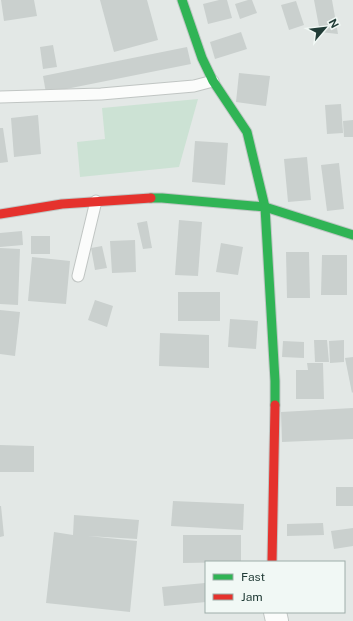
<svg xmlns="http://www.w3.org/2000/svg" width="353" height="621" font-family="'Public Sans',sans-serif">
  <style>
    .green { fill: #cce2d4 }
    .building { fill: #cad0ce }
    .lines { fill: none; stroke-linecap: round; stroke-linejoin: round }
    .lane-casing { stroke: #c0c5c3; stroke-width: 13 }
    .street-casing { stroke: #c0c5c3; stroke-width: 24 }
    .fast-casing { stroke: #bfc6c4; stroke-width: 11 }
    .jam-casing { stroke: #bfc6c4; stroke-width: 11 }
    .lane { stroke: #fbfcfb; stroke-width: 11 }
    .street { stroke: #fbfcfb; stroke-width: 22 }
    .fast { stroke: #30b455; stroke-width: 9 }
    .jam { stroke: #e5322d; stroke-width: 9 }
  </style>
  <rect width="100%" height="100%" fill="#e3e8e6"/>
  <polygon class="green" points="198,99 179,167 80,177 77,142 105,139 102,108"/>
  <g class="building">
    <polygon points="1,0 34,0 37,16 4,21"/>
    <polygon points="100,0 147,0 158,40 114,52"/>
    <polygon points="219,0 227,0 232,18 208,24 203,4"/>
    <polygon points="248,0 252,0 257,13 240,19 235,4"/>
    <polygon points="314,0 332,0 338,34 320,32"/>
    <polygon points="296,1 304,25 289,30 281,5"/>
    <polygon points="241,32 247,49 215,59 210,42"/>
    <polygon points="53,45 57,67 43,69 40,47"/>
    <polygon points="187,47 191,64 46,93 43,76"/>
    <polygon points="239,73 270,76 266,106 236,102"/>
    <polygon points="341,104 343,133 327,134 325,105"/>
    <polygon points="38,115 41,154 14,157 11,118"/>
    <polygon points="353,120 353,137 344,137 343,121"/>
    <polygon points="0,128 3,128 8,162 0,163"/>
    <polygon points="195,141 228,143 225,185 192,182"/>
    <polygon points="307,157 311,200 288,202 284,159"/>
    <polygon points="339,163 344,209 327,211 321,165"/>
    <polygon points="179,220 202,222 198,276 175,275"/>
    <polygon points="147,221 152,248 143,249 137,223"/>
    <polygon points="22,231 23,245 0,247 0,233"/>
    <rect x="31" y="236" width="19" height="18"/>
    <polygon points="135,240 136,272 112,273 110,241"/>
    <polygon points="221,243 243,247 238,275 216,272"/>
    <polygon points="102,246 107,268 95,270 91,248"/>
    <polygon points="0,248 20,249 18,305 0,304"/>
    <polygon points="286,252 309,252 310,298 287,298"/>
    <polygon points="322,255 347,255 347,295 321,295"/>
    <polygon points="32,257 70,261 66,304 28,301"/>
    <rect x="178" y="292" width="42" height="29"/>
    <polygon points="95,300 113,306 107,327 88,320"/>
    <polygon points="0,310 20,312 15,356 0,354"/>
    <polygon points="230,319 258,321 256,349 228,347"/>
    <polygon points="160,333 209,335 209,368 159,366"/>
    <polygon points="314,340 327,340 329,362 315,362"/>
    <polygon points="344,340 344,362 330,363 329,341"/>
    <polygon points="283,341 304,342 304,358 282,357"/>
    <polygon points="353,357 353,392 352,393 345,358"/>
    <polygon points="307,363 323,363 324,399 296,399 296,370 308,370"/>
    <polygon points="353,408 353,439 282,442 281,412"/>
    <polygon points="0,445 34,446 34,472 0,472"/>
    <rect x="336" y="487" width="17" height="19"/>
    <polygon points="173,501 244,504 243,530 171,526"/>
    <polygon points="0,506 1,506 4,536 0,537"/>
    <polygon points="74,515 139,520 137,539 88,536 137,541 130,612 46,603 54,532 73,535"/>
    <polygon points="323,523 324,535 287,536 287,524"/>
    <polygon points="353,528 353,546 334,549 331,531"/>
    <polygon points="183,535 241,535 241,562 183,563"/>
    <polygon points="205,583 206,602 164,606 162,587"/>
  </g>
  <g class="lines">
    <g class="lane-casing">
      <g id="lane">
        <polyline points="0,97 101,94 194,86 213,81"/>
        <polyline points="78,276 96,201"/>
      </g>
    </g>
    <g class="street-casing">
      <polyline id="street" points="275,612 277,621"/>
    </g>
    <g class="fast-casing">
      <g id="fast">
        <polyline points="151,198 162,198 265,207 247,132 213,81 202,58 182,0"/>
        <polyline points="275,405 275,381 265,207 353,235"/>
      </g>
    </g>
    <g class="jam-casing">
      <g id="jam">
        <polyline points="0,214 62,204 151,198"/>
        <polyline points="272,562 275,405"/>
      </g>
    </g>
    <use href="#lane" class="lane"/>
    <use href="#street" class="street"/>
    <use href="#fast" class="fast"/>
    <use href="#jam" class="jam"/>
  </g>
  <rect x="205" y="561" width="140" height="52" fill="#f1f8f5" stroke="#9eada9"/>
  <rect x="213" y="574" width="20" height="6" fill="#30b455" stroke="#9eada9"/>
  <text x="241" y="581" font-size="12" fill="#213c37">Fast</text>
  <rect x="213" y="594" width="20" height="6" fill="#e5322d" stroke="#9eada9"/>
  <text x="241" y="601" font-size="12" fill="#213c37">Jam</text>
  <g transform="translate(325 28) rotate(62)" stroke="#f1f8f5" stroke-width="3" paint-order="stroke">
  <path d="M0-3L7 15L0 10L-7 15Z" fill="#213c37"/>
  <text y="-6" font-size="11" font-weight="bold" text-anchor="middle" fill="#213c37">N</text>
  </g>
</svg>
